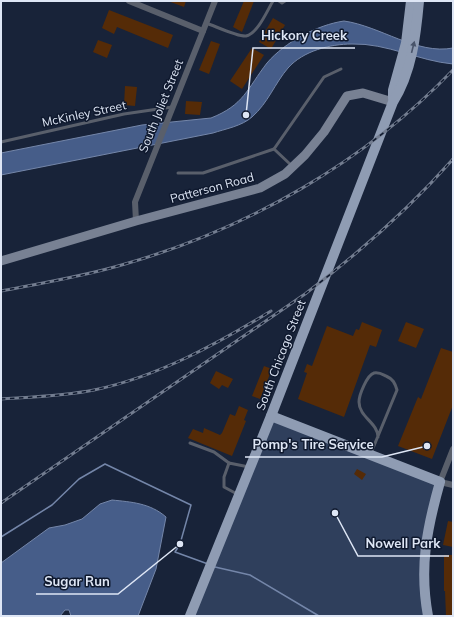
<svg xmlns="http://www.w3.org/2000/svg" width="454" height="617" font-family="Mulish,sans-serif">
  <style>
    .green { fill: #2f3f5c }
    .water { fill: #465d89; stroke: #7486a9 }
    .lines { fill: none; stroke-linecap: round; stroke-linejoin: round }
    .stream { stroke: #7486a9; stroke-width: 1.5 }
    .building { fill: #552b07 }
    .lane { stroke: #595f6b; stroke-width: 3 }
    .street { stroke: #595f6b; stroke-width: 6 }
    .secondary { stroke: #788193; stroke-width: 9 }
    .primary { stroke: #8f9cb3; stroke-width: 10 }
    .rail-casing { stroke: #737d90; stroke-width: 3 }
    .rail { stroke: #0f192e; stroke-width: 1.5; stroke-dasharray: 4.5; stroke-linecap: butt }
    .oneway { fill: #49546a }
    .labels { text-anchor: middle; stroke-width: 3; stroke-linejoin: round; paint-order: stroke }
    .street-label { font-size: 12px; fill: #dee6f5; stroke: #0f192e }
    .leader { fill: none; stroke: #dee6f5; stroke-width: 1.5 }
    .callout-dot { fill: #dee6f5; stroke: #0f192e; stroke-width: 1.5 }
    .callout-label { font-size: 13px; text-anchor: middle; font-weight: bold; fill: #dee6f5; stroke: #0f192e; stroke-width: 3; stroke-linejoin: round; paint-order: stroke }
  </style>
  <rect width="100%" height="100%" fill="#182339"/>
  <polygon class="green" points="272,420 442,486 428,541 428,605 431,616 193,616"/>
  <g class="water">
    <path d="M344,21C380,26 417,55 453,48V64C419,61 387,43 352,44C330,44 303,51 288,68C275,83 268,103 252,117C242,126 225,129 213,133L1,175V153L142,125L211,118C244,105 247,89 267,63C285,42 317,25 344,21Z"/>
    <path d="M112,500C131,502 150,503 166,517L156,569L138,616H71L69,610H65L60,616H1V563L49,528L65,525L82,519L100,504Z"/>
  </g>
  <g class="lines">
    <g class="stream">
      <polyline points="1,537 52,505 79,479 105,464 191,505 180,544 175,552 208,564"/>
      <polyline points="215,567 250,575 319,616"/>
    </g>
  </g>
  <g class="building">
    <polygon points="168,1 186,1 184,7"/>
    <polygon points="244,1 254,1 242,32 233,27"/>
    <polygon points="109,10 173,35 168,48 117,27 114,34 102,28"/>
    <polygon points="273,18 285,25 271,49 259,42"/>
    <polygon points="98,40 112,45 107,58 93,52"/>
    <polygon points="211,41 220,44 209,74 199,70"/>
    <polygon points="252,48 264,55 242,89 230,81"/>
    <polygon points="125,86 137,87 135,106 124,105"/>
    <polygon points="186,101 202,102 200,115 185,114"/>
    <polygon points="362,322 382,330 376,347 370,345 344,417 298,399 307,373 304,372 307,364 312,366 327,326 353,336 356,329 359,330"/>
    <polygon points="406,322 424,329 416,348 398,341"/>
    <polygon points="441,348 453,352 453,405 432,459 398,446 418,397 421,399"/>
    <polygon points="264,366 272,369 260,399 252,396"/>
    <polygon points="216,371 233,379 228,388 222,385 219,389 210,383"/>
    <polygon points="239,406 248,410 244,420 246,421 232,456 188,438 193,429 203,433 204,428 220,435 222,433 230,414 235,416"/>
    <polygon points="357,469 366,474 362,480 354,474"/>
    <polygon points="448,521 453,522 453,547 443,545"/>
    <polygon points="444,555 452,555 453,616 446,616 445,591 444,591"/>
  </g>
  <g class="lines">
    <g class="lane">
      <polyline points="279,1 282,3 285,1"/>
      <path d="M206,23C215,26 238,37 246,36C258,33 267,11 273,1"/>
      <polyline points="1,142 124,114 172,107"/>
      <polyline points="291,165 274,149 324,77 341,69"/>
      <polyline points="178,173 203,173 274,149"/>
      <polyline points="190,443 214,452 229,463"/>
      <path d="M371,453L397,390C395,383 393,379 386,376C382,374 379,372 374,373C367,375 359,395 359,402C359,417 378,423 378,437"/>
      <polyline points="237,494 224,487 224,477 229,463 249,467"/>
    </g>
    <g class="street">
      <polyline points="129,1 203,31"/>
      <polyline points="136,221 135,202 215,1"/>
      <polyline points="453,449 440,482 453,485"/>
    </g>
    <polyline class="secondary" points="1,261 136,221 260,188 285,174 305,155 324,132 347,96 363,93 393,102"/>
    <g class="primary">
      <polyline points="393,98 393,90 406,43 411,1"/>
      <path d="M271,416L440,482C427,528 419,567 428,616"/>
      <path d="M190,616L271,416L393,102C412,72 416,35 419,1"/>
    </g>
    <g class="rail-casing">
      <g id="rail">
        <path d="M1,291C43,283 85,276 125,264C247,229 365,162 453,70"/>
        <path d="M1,399C32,397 64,396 94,390C157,377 217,344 271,311"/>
        <path d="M1,503L305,294C359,253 408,210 453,159"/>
      </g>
    </g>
    <use href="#rail" class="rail"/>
  </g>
  <defs><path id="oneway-solid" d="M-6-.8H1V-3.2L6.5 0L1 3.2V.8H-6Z"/></defs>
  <use class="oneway" href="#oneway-solid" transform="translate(413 47) rotate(-76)"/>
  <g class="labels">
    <g class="street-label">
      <text transform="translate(161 106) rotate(-68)" y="4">South Joliet Street</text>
      <text transform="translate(84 114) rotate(-12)" y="4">McKinley Street</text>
      <text transform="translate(212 188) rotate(-15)" y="4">Patterson Road</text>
      <text transform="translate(281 355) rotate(-69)" y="4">South Chicago Street</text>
    </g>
  </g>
  <path class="leader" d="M246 115L253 48H355M427 446L382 457H245M335 513L358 556H449M180 544L118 594H36"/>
  <g class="callout-dot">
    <circle cx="246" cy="115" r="4"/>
    <circle cx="427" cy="446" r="4"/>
    <circle cx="335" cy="513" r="4"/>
    <circle cx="180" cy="544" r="4"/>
  </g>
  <g class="callout-label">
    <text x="304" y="40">Hickory Creek</text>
    <text x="313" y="449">Pomp's Tire Service</text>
    <text x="403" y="548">Nowell Park</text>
    <text x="77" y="586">Sugar Run</text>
  </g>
  <rect width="454" height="617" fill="none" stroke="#dee6f5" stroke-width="4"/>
</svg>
